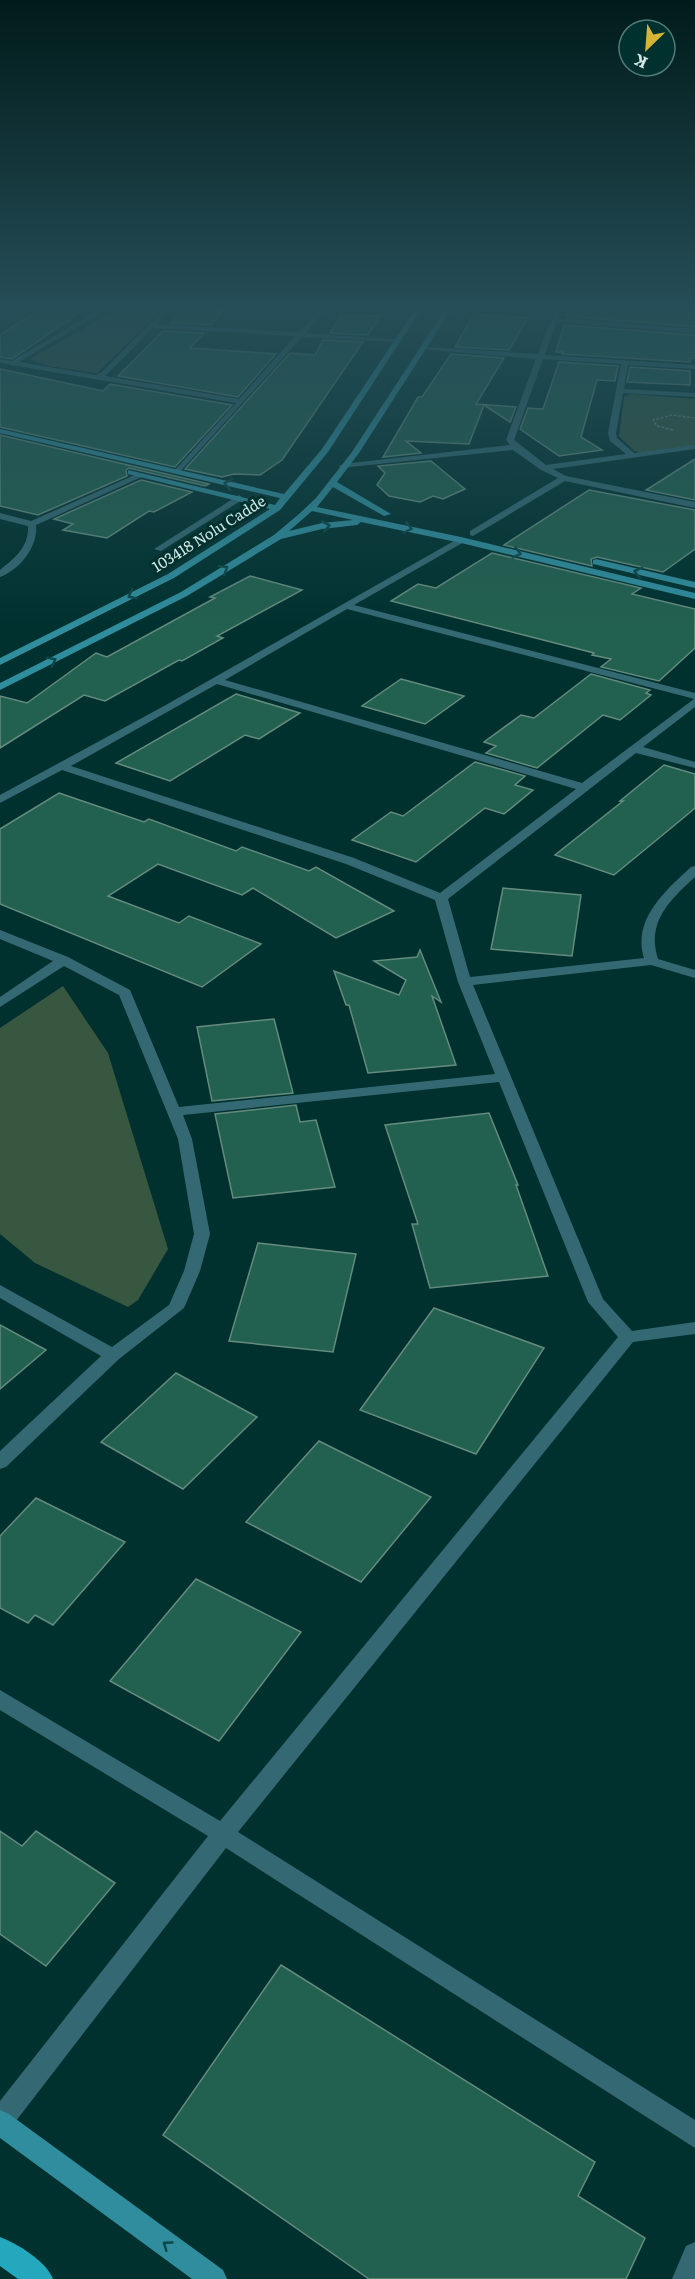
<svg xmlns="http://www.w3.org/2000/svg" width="695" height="2279" font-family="Literata,serif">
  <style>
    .green { fill: #385741 }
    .building { fill: #22604f; stroke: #648b7e; stroke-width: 1.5 }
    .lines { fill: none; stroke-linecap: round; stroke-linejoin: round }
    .path { stroke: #6b8f8d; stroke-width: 1.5; stroke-dasharray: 3 1.5; stroke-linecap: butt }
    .lane { fill: #346973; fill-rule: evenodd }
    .street { fill: #346973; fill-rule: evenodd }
    .secondary { fill: #308d9d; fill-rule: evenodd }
    .primary { fill: #23a8bd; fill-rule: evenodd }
    .oneway { stroke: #0c484a }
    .labels { text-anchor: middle; stroke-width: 6; stroke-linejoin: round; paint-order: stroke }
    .far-street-label { font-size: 15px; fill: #d0e7e5; stroke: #00312f }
  </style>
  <rect width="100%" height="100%" fill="#00312f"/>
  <g class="green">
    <polygon points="120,308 164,308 97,373 49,366 30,359"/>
    <polygon points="631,394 695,399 695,446 644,453 634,451 619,436 624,397"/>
    <polygon points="63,986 108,1053 168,1249 138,1300 128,1307 35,1263 0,1234 0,1028"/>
  </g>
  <g class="building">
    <polygon points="41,308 86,308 12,359 0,357 0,335"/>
    <polygon points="569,308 644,308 662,309 667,312 695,313 695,327 566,316"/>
    <polygon points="184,309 223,311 211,325 171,323"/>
    <polygon points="474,314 528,318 509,350 455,347"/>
    <polygon points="341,315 381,316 368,335 330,333"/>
    <polygon points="564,325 695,335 695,358 691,358 690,362 562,354 563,352 556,352"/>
    <polygon points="163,331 204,333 190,348 276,354 238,397 118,376"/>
    <polygon points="323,340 363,342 282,460 260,475 234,474 222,477 185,469 290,353 315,355"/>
    <polygon points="451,354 504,358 476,404 516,407 510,422 484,405 469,444 406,441 421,453 383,457 418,397 422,397"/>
    <polygon points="559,362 618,366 615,381 597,380 581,437 602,450 559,456 520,429 528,408 543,409"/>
    <polygon points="630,367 690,371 690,385 627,382"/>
    <polygon points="0,369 103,391 110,384 232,405 175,467 0,427"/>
    <polygon points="0,435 175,476 209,484 205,486 129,468 126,470 127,476 38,515 0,506"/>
    <polygon points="695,459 695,500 646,490 651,487"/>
    <polygon points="431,461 465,489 443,499 433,496 420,502 389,496 377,485 385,473 378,466"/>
    <polygon points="141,480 192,492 154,512 149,511 107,538 63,530 73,524 54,519"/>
    <polygon points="589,490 695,510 695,549 663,572 597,557 591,559 592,566 504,545"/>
    <polygon points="492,553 641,588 632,594 695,609 695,648 659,681 601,667 611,659 592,655 594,653 391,601 418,584 436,588"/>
    <polygon points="250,576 302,590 217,636 223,638 182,661 179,660 105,701 84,695 0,748 0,696 27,703 96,653 107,657 215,598 210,597"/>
    <polygon points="591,674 650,690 646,693 651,695 620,720 603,715 537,768 486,753 496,746 484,742 521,715 534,718"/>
    <polygon points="401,679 464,696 425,724 362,706"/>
    <polygon points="236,694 300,713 259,739 245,735 170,781 116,763"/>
    <polygon points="475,762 525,776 515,785 533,790 504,814 485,808 416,862 352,840 391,812 403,816"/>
    <polygon points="664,765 695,774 695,808 682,819 614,875 555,855 623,801 620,801"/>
    <polygon points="59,793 144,822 149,819 236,851 242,847 309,871 316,867 394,911 336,938 253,888 242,895 158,864 108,896 179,923 189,916 261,944 202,987 0,904 0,829"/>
    <polygon points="503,888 581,895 572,956 491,949"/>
    <polygon points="420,950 441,1002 432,996 456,1065 368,1073 349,1005 346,1005 334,971 399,995 406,980 374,961 417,957"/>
    <polygon points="274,1019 293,1093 212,1101 197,1027"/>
    <polygon points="296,1105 300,1122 316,1120 335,1187 233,1198 215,1114"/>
    <polygon points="489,1113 518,1185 516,1185 548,1276 430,1288 412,1224 418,1224 385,1125"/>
    <polygon points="258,1243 356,1254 333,1352 229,1341"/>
    <polygon points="434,1308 544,1348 476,1454 360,1410"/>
    <polygon points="0,1325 46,1350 0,1389"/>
    <polygon points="176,1373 257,1417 183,1489 101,1442"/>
    <polygon points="319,1441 431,1497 361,1582 246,1522"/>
    <polygon points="36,1498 125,1542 53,1625 35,1615 28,1623 0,1608 0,1536"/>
    <polygon points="196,1579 301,1632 219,1741 110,1681"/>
    <polygon points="0,1831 22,1846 36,1831 115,1883 46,1966 0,1934"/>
    <polygon points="281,1965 595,2162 578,2196 645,2238 626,2279 369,2279 163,2135"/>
  </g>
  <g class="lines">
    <polyline class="path" points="673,430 657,426 653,420 672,415 695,418"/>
    <polygon class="lane" points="239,495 243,498 242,500 161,551 154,549"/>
    <g class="street">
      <path d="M102,308H109L19,362L96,375L102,372L166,308H172L157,324L299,332L321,308H327L306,333L401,340L398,342L302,337L178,474H175V470L236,403L0,363V359L12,361ZM153,328L295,336L239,399L105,376Z"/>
      <path d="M555,308H561L557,318L695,329V333L556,322L545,355L695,365V369L628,365L624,389L695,393V397L623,393L616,433L617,438L634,453L695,445V449L553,469L566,476L695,502V508L565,481L473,536L470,535V531L558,478L541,470L513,450L340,468L339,466L343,464L510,445L506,440L536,359L421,349L424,347L538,354ZM543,359L621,364L608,433L610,441L626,454L546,465L514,440Z"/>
      <polygon points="664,308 695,308 695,311 667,310"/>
      <path d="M139,473L146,475L36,525C38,547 20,569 0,577V570C15,558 29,547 28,526L0,519V513L31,521Z"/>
      <path d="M461,537L465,540L464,542L354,605L695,693V707L643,747L695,762V768L636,753L448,899L470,977L644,958C632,920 665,891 691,867L695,866V877C670,900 646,922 658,959L695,970V978L651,965L473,985L603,1299L632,1331L695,1322V1334L633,1342L238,1832L695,2120V2148L226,1848L9,2130L0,2134V2101L208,1836L0,1710V1690L220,1821L618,1337L588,1302L499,1082L183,1115L192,1139L210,1234L200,1271L184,1308L119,1359L6,1467L0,1469V1451L101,1356L0,1298V1285L112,1347L169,1305L184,1271L194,1234L178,1139L119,995L64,966L0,1007V997L53,961L0,939V930L68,957L130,990L179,1107L495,1074L458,982L435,900L346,864L62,770L0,803V795L164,706ZM347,609L691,698L694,699L582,783L225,680ZM217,684L576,789L440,893L354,858L71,766Z"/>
      <polygon points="695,2242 695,2279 672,2279 686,2246"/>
    </g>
    <g class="secondary">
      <polygon points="416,308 422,308 328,452 280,510 174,578 0,665 0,658 168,574 270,509 128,474 128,470 275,505 280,498 0,433 0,429 284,494 322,449"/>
      <path d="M446,308H452L359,453L337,482L391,514L384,516L333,487L317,507L461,537L695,593V599L461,543L361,522L357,525L322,529L281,539L187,596L0,690V683L181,592L274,535L299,514L316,498L352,452ZM312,511L353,520L322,523L289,531Z"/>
      <polygon points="596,559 695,582 695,588 593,564 593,560"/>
      <polygon points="0,2110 9,2114 223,2270 227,2279 192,2279 0,2138"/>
    </g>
    <path class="primary" d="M0,2237C18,2244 46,2261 53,2279H18L0,2266Z"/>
  </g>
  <defs><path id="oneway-chevron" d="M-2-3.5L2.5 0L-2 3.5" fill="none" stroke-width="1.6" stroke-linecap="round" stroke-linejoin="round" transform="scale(1.5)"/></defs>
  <g class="oneway">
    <use href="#oneway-chevron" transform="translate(228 484) rotate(-167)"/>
    <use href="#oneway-chevron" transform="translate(326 526) rotate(-10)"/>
    <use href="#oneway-chevron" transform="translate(408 528) rotate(12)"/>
    <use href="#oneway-chevron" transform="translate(517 553) rotate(14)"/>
    <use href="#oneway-chevron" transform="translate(224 569) rotate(-32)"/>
    <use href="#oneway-chevron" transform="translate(638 572) rotate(-167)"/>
    <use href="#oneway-chevron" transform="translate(132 595) rotate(153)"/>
    <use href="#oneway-chevron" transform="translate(52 661) rotate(-27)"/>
    <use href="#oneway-chevron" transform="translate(167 2245) rotate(-144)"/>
  </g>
  <linearGradient id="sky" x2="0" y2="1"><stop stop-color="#001b1a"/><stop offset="0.49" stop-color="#264e58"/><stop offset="1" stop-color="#264e58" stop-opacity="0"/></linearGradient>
  <rect width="695" height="627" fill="url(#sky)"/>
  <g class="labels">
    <g class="far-street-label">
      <text transform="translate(209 534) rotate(-32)" y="5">103418 Nolu Cadde</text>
    </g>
  </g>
  <g transform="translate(647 48) rotate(205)"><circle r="28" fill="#00312f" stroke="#537a78" stroke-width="1.5"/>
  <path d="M0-4.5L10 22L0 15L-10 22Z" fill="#d6b534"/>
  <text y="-9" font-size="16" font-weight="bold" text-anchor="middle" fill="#d0e7e5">K</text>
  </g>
</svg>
